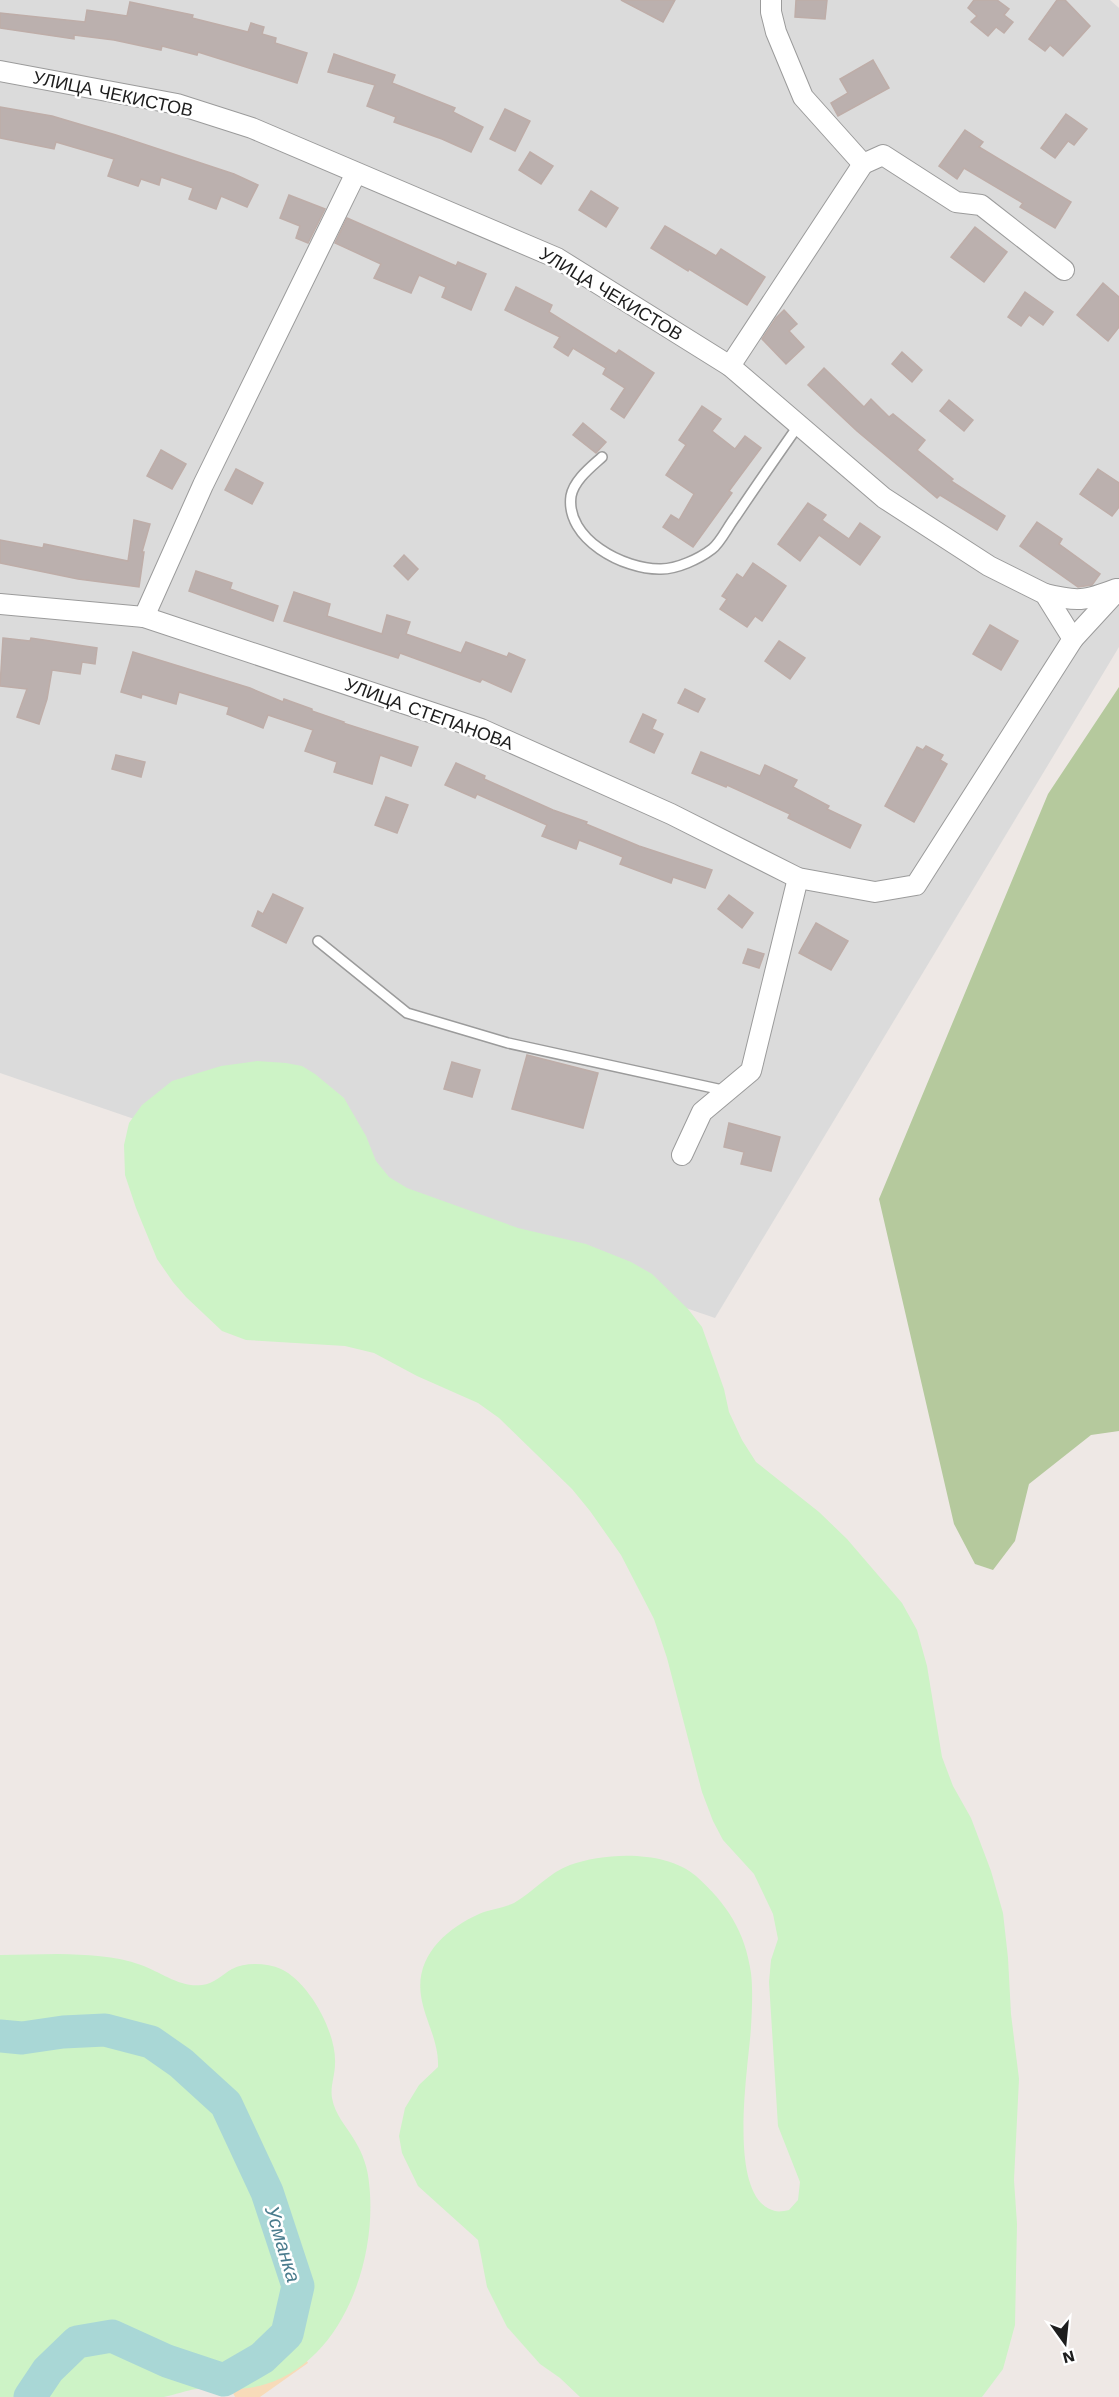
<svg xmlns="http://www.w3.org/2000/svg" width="1119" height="2397" font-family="'Work Sans',sans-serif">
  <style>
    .residential { fill: #dbdbdb }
    .forest { fill: #b5c99d }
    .sand { fill: #f7dbb9 }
    .park { fill: #cdf3c6 }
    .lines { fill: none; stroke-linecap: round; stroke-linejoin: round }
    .river { stroke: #a9d7d6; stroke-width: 33 }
    .building { fill: #bbb0ae; stroke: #beada8; stroke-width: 1.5 }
    .lane-casing { stroke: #9b9b9b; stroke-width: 12 }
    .street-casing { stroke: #9b9b9b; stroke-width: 22 }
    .lane { stroke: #fff; stroke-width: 9 }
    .street { stroke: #fff; stroke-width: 20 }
    .labels { text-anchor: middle; stroke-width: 5; stroke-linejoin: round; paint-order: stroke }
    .street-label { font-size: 18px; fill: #1e1e1e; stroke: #fff }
    .water-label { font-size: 20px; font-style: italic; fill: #4a7c8d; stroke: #fff }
  </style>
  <rect width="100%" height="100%" fill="#eee8e5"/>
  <polygon class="residential" points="0,0 1110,0 1119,8 1119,647 715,1318 0,1073"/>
  <polygon class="forest" points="1119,687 1119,1431 1091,1435 1029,1484 1015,1541 993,1570 975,1564 954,1524 879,1199 1048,794"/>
  <polygon class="sand" points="298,2346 308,2363 260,2397 235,2397 232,2391"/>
  <g class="park">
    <path d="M257,1061L286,1063L302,1066L315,1074L344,1098L366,1136L376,1161L389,1177L407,1188L518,1228L586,1244L631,1262L652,1274L688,1309L702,1327L724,1389L729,1412L742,1440L756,1462L819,1512L847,1539L902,1603L917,1630L927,1666L942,1757L953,1786L971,1818L991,1871L1003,1913L1008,1958L1011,2014L1019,2079L1014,2180L1017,2224L1015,2325L1003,2369L982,2397H580L560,2378L540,2364L507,2327L487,2287L478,2240L418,2186L402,2153L399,2136L405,2108L419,2085L438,2067C439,2041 425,2021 421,1996C415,1956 446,1929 479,1914C490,1909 503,1908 514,1903C533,1892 550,1872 570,1865C606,1852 666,1850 696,1876C727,1904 745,1931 751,1973C753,1990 752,2010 751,2027C749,2064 725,2199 775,2211C779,2212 785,2211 789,2210L798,2200L800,2182L778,2126L769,1982L771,1960L778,1939L773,1914L754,1874L723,1840L713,1821L702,1792L667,1658L654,1619L621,1555L590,1511L572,1489L499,1418L478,1403L417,1376L374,1353L345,1346L246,1340L222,1331L186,1297L173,1282L157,1259L136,1208L125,1175L124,1145L129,1123L142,1105L172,1081L221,1066Z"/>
    <path d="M58,1954C86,1955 115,1955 141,1965C161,1972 180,1988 202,1985C214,1984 223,1974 232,1969C245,1962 267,1963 281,1969C309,1982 337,2033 335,2064C335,2075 330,2087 332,2098C335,2115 347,2127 355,2141C363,2154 368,2169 369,2183C378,2257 344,2360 266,2384C243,2392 221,2387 197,2389C186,2390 175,2395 164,2397C148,2397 130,2397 114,2397C76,2397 38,2397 0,2397V1955Z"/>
  </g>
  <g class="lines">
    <polyline class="river" points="0,2036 22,2038 63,2032 105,2030 151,2042 181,2063 226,2104 267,2192 298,2286 287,2334 262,2358 224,2380 167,2361 112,2336 77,2342 48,2370 30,2397"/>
  </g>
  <g class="building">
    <polygon points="621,0 675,0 663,22"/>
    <polygon points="796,0 827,0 825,19 795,17"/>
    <polygon points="974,0 997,0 1009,9 1004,15 1013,22 1004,33 996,27 988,36 971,22 977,16 968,8"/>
    <polygon points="1057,0 1065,0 1090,26 1063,56 1050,45 1045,51 1029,39"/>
    <polygon points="130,2 193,15 192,18 248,32 251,23 264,27 262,34 276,38 275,43 307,53 297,83 198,52 197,55 162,46 161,50 114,40 74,35 74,39 0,28 0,13 85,22 87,10 127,16"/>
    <polygon points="334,54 395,75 392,83 455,108 453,112 483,127 471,152 442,139 394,122 396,117 367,106 375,85 328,72"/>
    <polygon points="873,60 889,88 838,116 831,103 848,93 840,79"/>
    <polygon points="0,107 52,116 116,135 234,174 258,185 247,207 221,196 216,209 189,199 193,188 161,177 159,185 141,179 138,186 108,176 114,159 56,142 54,149 0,138"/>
    <polygon points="505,109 530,121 515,151 490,139"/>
    <polygon points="1066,114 1087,129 1074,145 1068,141 1055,158 1041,148"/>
    <polygon points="965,130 983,142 979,147 1071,202 1055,228 1020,207 1023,203 964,168 957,179 939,166"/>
    <polygon points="530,152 553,166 541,184 519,170"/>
    <polygon points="591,191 618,208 606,227 579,210"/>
    <polygon points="289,195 325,209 308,243 296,238 300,226 280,218"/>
    <polygon points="347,218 456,266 458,262 486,274 471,310 442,297 446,287 419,275 411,293 374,278 381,264 335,243"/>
    <polygon points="665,226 716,256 721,249 765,277 747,305 689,269 688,271 651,248"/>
    <polygon points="975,227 1007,252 984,282 951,257"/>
    <polygon points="1103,283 1119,297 1119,327 1108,341 1077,315"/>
    <polygon points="516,287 552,305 549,312 616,354 619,350 654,373 624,418 611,409 625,388 603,374 606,368 573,348 568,356 554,347 560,337 505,310"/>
    <polygon points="1025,292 1053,312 1043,325 1029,315 1021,326 1008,317"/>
    <polygon points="784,310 797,324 789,331 804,347 786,364 762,339 776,318"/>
    <polygon points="902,352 922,370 912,382 892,364"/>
    <polygon points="824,368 864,407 871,399 889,417 893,414 925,440 917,450 953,479 951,481 1005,516 997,530 940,495 937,498 857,431 808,385"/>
    <polygon points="949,400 973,420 964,431 940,411"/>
    <polygon points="702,406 721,419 712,431 735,449 745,436 761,448 729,491 732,493 693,547 663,527 671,515 679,520 694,494 666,475 686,445 679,440"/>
    <polygon points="583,423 606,442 596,453 573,435"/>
    <polygon points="161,450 186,464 172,489 147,476"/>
    <polygon points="236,469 263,483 252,504 225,490"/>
    <polygon points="1098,469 1119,483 1119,507 1112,516 1080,494"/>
    <polygon points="808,503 826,515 822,520 849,539 860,523 880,537 860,565 819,535 800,561 778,544"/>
    <polygon points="134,520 150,524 142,552 144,552 139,587 78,579 0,563 0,540 43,548 44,544 128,561"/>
    <polygon points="1037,522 1062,539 1059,544 1100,574 1092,585 1078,587 1020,546"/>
    <polygon points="404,555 418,569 408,580 394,566"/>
    <polygon points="753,563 786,586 762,621 755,616 747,627 720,609 727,599 722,596 737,574 743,578"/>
    <polygon points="196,571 232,583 230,589 278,606 273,621 189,591"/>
    <polygon points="294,592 330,604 327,616 382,634 387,615 410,622 406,634 461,653 466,642 507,657 509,653 525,660 511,692 482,679 480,682 400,653 398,658 284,621"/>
    <polygon points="990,625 1018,641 1001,670 973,654"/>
    <polygon points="3,638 30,641 31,638 97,648 95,664 82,662 80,674 52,670 47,699 39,724 17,717 27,689 0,686"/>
    <polygon points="779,641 805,658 790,679 765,661"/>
    <polygon points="133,652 250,688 283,702 284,699 312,709 312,711 344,722 343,723 418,747 411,766 380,755 372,784 334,772 337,762 305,751 313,730 268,715 263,728 227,714 229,707 179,692 176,704 142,694 141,698 121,692"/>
    <polygon points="685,689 705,699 698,712 678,703"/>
    <polygon points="643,714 656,720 652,729 663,734 654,753 630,742"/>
    <polygon points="926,746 943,755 940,760 947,764 914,822 885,806 917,747 923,750"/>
    <polygon points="701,752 760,776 765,765 797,780 793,787 829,806 827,809 861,825 850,848 788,818 790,814 727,785 726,787 692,773"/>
    <polygon points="116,755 145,762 141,777 112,769"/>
    <polygon points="456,763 485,776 484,779 553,810 587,822 586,824 639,846 712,870 705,888 673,877 671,883 620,864 623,857 579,840 576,849 542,836 547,825 477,794 475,798 445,785"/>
    <polygon points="386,797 408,805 397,833 375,825"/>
    <polygon points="273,894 303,908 286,943 252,926 258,911 263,914"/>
    <polygon points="729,895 753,913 742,928 718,909"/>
    <polygon points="816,923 848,941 831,970 799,953"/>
    <polygon points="748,949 764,954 759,968 743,963"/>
    <polygon points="527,1055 598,1073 583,1128 512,1109"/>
    <polygon points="452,1062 480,1070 472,1097 444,1089"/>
    <polygon points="729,1123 780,1137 771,1171 741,1164 744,1152 724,1147"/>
  </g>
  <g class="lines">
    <g class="lane-casing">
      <g id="lane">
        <path d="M602,457C591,467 574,480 571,496C565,539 624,570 661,569C677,569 699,559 712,549C721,542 728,526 736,516C756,486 777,456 798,426"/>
        <polyline points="318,941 407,1013 508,1043 727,1091"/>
      </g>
    </g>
    <g class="street-casing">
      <g id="street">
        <polyline points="771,0 771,12 776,32 803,97 863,164 883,155 956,202 981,205 1064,270"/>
        <polyline points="0,71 177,104 252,128 557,258 730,366 884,498 989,566 1045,594 1073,639"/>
        <polyline points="730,366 863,164"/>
        <path d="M1045,594C1077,602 1085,601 1116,589"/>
        <polyline points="0,604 144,617 481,729 671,814 798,878 875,892 916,885 1073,639 1119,589"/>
        <polyline points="144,617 203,485 356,173"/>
        <polyline points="682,1155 702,1112 751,1071 798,878"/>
      </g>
    </g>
    <use href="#lane" class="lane"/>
    <use href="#street" class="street"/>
  </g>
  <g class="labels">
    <g class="street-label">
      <text transform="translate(113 94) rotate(12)" y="6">УЛИЦА ЧЕКИСТОВ</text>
      <text transform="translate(611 294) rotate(31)" y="6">УЛИЦА ЧЕКИСТОВ</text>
      <text transform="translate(429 714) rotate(20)" y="6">УЛИЦА СТЕПАНОВА</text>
    </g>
    <g class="water-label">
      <text transform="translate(283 2244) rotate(73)" y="7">Усманка</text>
    </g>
  </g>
  <g transform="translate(1065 2343) rotate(165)" stroke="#ffffff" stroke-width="4.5" paint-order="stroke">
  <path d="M0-4.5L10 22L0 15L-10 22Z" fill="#1e1e1e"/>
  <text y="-9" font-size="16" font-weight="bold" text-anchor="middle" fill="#1e1e1e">N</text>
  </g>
</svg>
